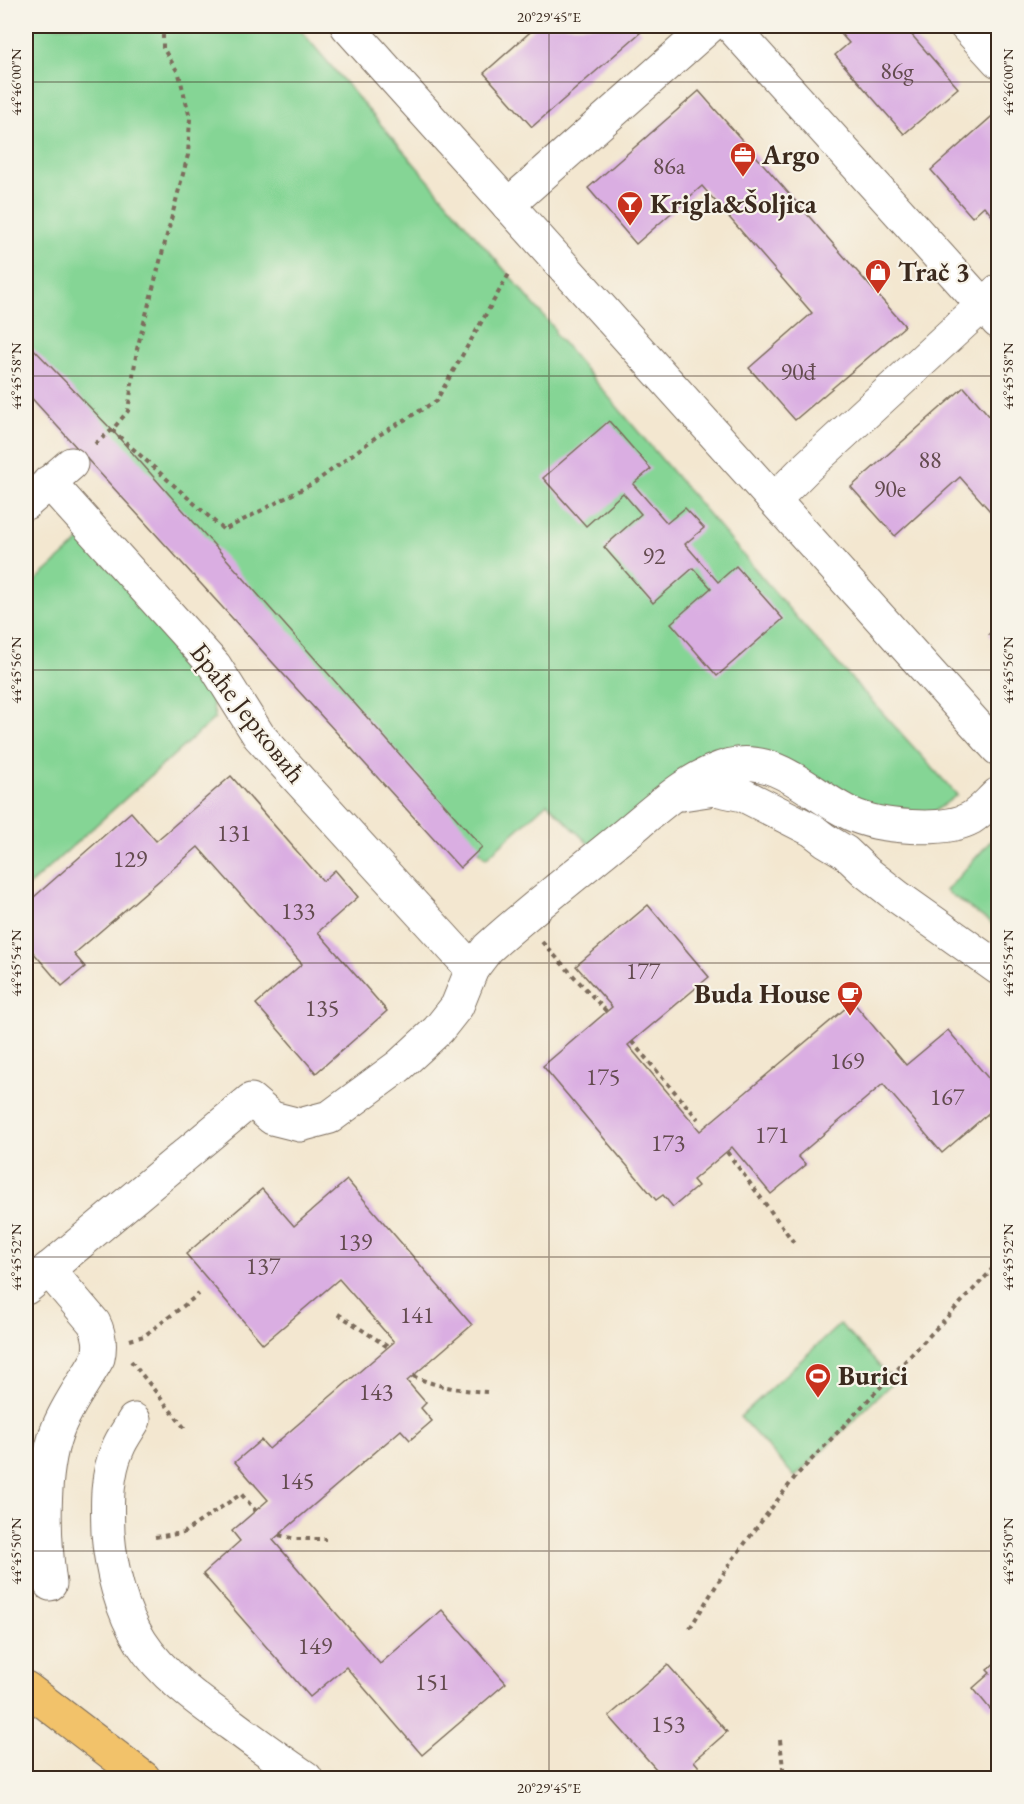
<svg xmlns="http://www.w3.org/2000/svg" width="1024" height="1804" font-family="'EB Garamond',serif">
  <style>
    .green { fill: #85d595; stroke: #60805a; stroke-width: 1.5 }
    .building { fill: #daaee2 }
    .lines { fill: none; stroke-linecap: round; stroke-linejoin: round }
    .minor-casing { stroke: #7b6c5c; stroke-width: 35 }
    .major-casing { stroke: #7b6c5c; stroke-width: 35 }
    .path { stroke: #7b6c5c; stroke-width: 4; stroke-dasharray: 4.5 4.5; stroke-linecap: butt }
    .minor { stroke: #fff; stroke-width: 33 }
    .major { stroke: #f2c26a; stroke-width: 33 }
    .ticks { fill: none; stroke: #3b2a1e; stroke-width: 1.5; stroke-opacity: 0.45 }
    .labels { text-anchor: middle; stroke-width: 4.5; stroke-linejoin: round; paint-order: stroke }
    .number-label { font-size: 24px; fill: #634b4f }
    .poi-label { font-size: 27px; font-weight: bold; fill: #3b2a1e; stroke: #f7f3e8; text-anchor: start }
    .street-label { font-size: 27px; fill: #3b2a1e; stroke: #f7f3e8 }
    .neatline { fill: none; stroke: #3b2a1e; stroke-width: 2 }
    .ticks-label { font-size: 15px; text-anchor: middle; fill: #3b2a1e }
  </style>
  <rect width="100%" height="100%" fill="#f7f3e8"/>
  <filter id="ink" filterUnits="userSpaceOnUse"><feTurbulence type="fractalNoise" baseFrequency=".0167" numOctaves="2"/><feDisplacementMap in="SourceGraphic" scale="12" xChannelSelector="R" yChannelSelector="G"/><feConvolveMatrix kernelMatrix="1 2 1 2 8 2 1 2 1" color-interpolation-filters="sRGB"/></filter>
  <filter id="wash" filterUnits="userSpaceOnUse"><feTurbulence type="fractalNoise" baseFrequency=".008" numOctaves="4" result="noise"/><feDisplacementMap in="SourceGraphic" scale="24" xChannelSelector="R" yChannelSelector="G"/><feGaussianBlur stdDeviation="1.35" result="paint"/><feColorMatrix in="noise" values="0 0 0 0 0 0 0 0 0 0 0 0 0 0 0 0 0 1.4 0 .05"/><feComposite in="paint" operator="in"/></filter>
  <g filter="url(#wash)">
    <rect width="100%" height="100%" fill="#f3e7d0"/>
    <g class="green">
      <polygon points="26,26 297,26 554,328 556,335 801,623 957,795 931,814 908,816 748,764 594,849 547,803 486,858 367,731 109,440 26,352"/>
      <polygon points="82,539 207,671 215,718 26,888 26,589"/>
      <polygon points="998,833 998,928 946,891"/>
      <polygon points="840,1324 894,1381 795,1477 740,1417"/>
    </g>
    <g id="blocks">
      <g class="building">
        <polygon points="537,26 636,26 641,32 532,127 484,73"/>
        <polygon points="834,26 904,26 958,88 904,134 835,55 849,43"/>
        <polygon points="699,91 905,326 795,420 749,368 812,313 702,186 636,244 588,188"/>
        <polygon points="998,111 998,223 984,206 972,217 931,170"/>
        <polygon points="26,341 112,430 482,847 460,868 26,392"/>
        <polygon points="964,387 998,426 998,520 960,477 895,536 851,487"/>
        <polygon points="609,421 651,469 633,484 667,523 685,508 704,528 685,544 718,582 736,566 783,619 717,676 671,623 711,588 693,568 653,603 604,547 641,514 623,493 586,526 543,478"/>
        <polygon points="998,626 998,644 989,634"/>
        <polygon points="231,776 323,881 335,870 358,897 318,932 387,1011 316,1073 256,1004 302,964 198,847 74,954 85,967 62,986 26,944 26,904 131,812 156,841"/>
        <polygon points="648,905 709,977 628,1045 700,1131 853,1002 906,1065 948,1030 998,1090 998,1105 942,1153 883,1084 798,1156 806,1165 771,1194 732,1147 693,1180 698,1186 673,1207 663,1195 656,1200 543,1066 612,1007 576,966"/>
        <polygon points="347,1180 472,1325 407,1381 426,1403 421,1408 432,1421 410,1440 401,1430 273,1540 380,1664 442,1610 506,1683 422,1755 346,1667 310,1697 203,1574 240,1541 232,1531 268,1500 235,1462 261,1440 269,1449 394,1342 339,1279 263,1344 186,1254 262,1189 294,1226"/>
        <polygon points="998,1660 998,1710 994,1705 990,1709 973,1688 990,1673 987,1670"/>
        <polygon points="668,1665 727,1732 694,1761 699,1767 689,1776 691,1778 664,1778 609,1716"/>
      </g>
    </g>
  </g>
  <g filter="url(#ink)">
    <use href="#blocks" fill-opacity="0" stroke="#7b6c5c" stroke-width="1.5"/>
    <g class="lines">
      <g class="minor-casing">
        <g id="minor">
          <polyline points="347,26 998,749"/>
          <polyline points="731,26 998,322"/>
          <polyline points="966,26 998,61"/>
          <polyline points="508,205 710,26"/>
          <polyline points="49,482 215,666 259,736 472,969"/>
          <polyline points="774,500 808,466 998,291"/>
          <polyline points="26,503 71,464"/>
          <polyline points="682,794 715,789 743,795 812,830 825,840 845,852 866,872 898,897 998,968"/>
          <path d="M48,1269L94,1323C100,1335 101,1345 98,1358C85,1382 66,1406 57,1431C41,1475 44,1539 50,1584"/>
          <path d="M26,1288L251,1100L272,1118L300,1125L330,1117L399,1066L438,1030L457,1006L472,969L488,948C530,910 575,875 618,840C652,813 689,775 731,765C778,755 812,796 851,814C878,827 944,833 971,818C981,812 990,801 998,794"/>
          <path d="M134,1420C129,1429 122,1438 118,1448C106,1474 107,1505 108,1533C111,1570 121,1611 141,1642C163,1676 199,1701 232,1725C256,1743 281,1761 306,1778"/>
        </g>
      </g>
      <g class="major-casing">
        <polyline id="major" points="26,1688 144,1778"/>
      </g>
      <g class="path">
        <polyline points="112,430 224,530 314,483 376,437 436,401 509,274"/>
        <polyline points="95,444 112,430 128,411 137,349 188,155 190,118 179,74 163,48 163,26"/>
        <polyline points="542,942 607,1012"/>
        <polyline points="632,1042 698,1119"/>
        <polyline points="727,1152 795,1244"/>
        <polyline points="338,1314 388,1347"/>
        <polyline points="130,1340 144,1336 199,1294"/>
        <polyline points="131,1361 187,1431"/>
        <path d="M413,1376C437,1387 460,1390 487,1392"/>
        <polyline points="279,1535 295,1539 326,1539"/>
        <polyline points="155,1537 183,1533 241,1494 256,1511"/>
        <polyline points="690,1628 730,1563 795,1477 989,1273 998,1260"/>
        <polyline points="780,1740 784,1778"/>
      </g>
      <use href="#minor" class="minor"/>
      <use href="#major" class="major"/>
    </g>
  </g>
  <path class="ticks" d="M26,26V1778M549,26V1778M26,82H998M26,376H998M26,670H998M26,963H998M26,1257H998M26,1551H998"/>
  <defs>
    <g id="office-pin" transform="scale(1.35)"><path d="M0 17L-7.5 6A9.5 9.5 0 1 1 7.5 6Z" fill="#c8321e" stroke="#f7f3e8"/><path d="M-6-3h4V-5.5h4V-3h4V5H-6ZM-1-4.5V-3h2v-1.5ZM-6 0V1H6V0Z" fill="#fff"/></g>
    <g id="bar-pin" transform="scale(1.35)"><path d="M0 17L-7.5 6A9.5 9.5 0 1 1 7.5 6Z" fill="#c8321e" stroke="#f7f3e8"/><path d="M-6-5H6L.8 .8V4.5H3.5V6h-7V4.5H-.8V.8Z" fill="#fff"/></g>
    <g id="shop-pin" transform="scale(1.35)"><path d="M0 17L-7.5 6A9.5 9.5 0 1 1 7.5 6Z" fill="#c8321e" stroke="#f7f3e8"/><path d="M-5-2.5h2.3a2.7 3.5 0 0 1 5.4 0H5L5.5 6h-11ZM-1.5-2.5h3a1.5 2.3 0 0 0-3 0Z" fill="#fff"/></g>
    <g id="cafe-pin" transform="scale(1.35)"><path d="M0 17L-7.5 6A9.5 9.5 0 1 1 7.5 6Z" fill="#c8321e" stroke="#f7f3e8"/><path d="M-5.5-4.5H6V0H3Q3 3.5 0 3.5H-2.5Q-5.5 3.5-5.5 0ZM3-3.2v2h1.7v-2ZM-6 4.5H4V6H-6Z" fill="#fff"/></g>
    <g id="stadium-pin" transform="scale(1.35)"><path d="M0 17L-7.5 6A9.5 9.5 0 1 1 7.5 6Z" fill="#c8321e" stroke="#f7f3e8"/><path d="M0-5a6.5 5 0 1 0 0 10a6.5 5 0 1 0 0-10ZM-3.5-1.8h7v3.6h-7Z" fill="#fff"/></g>
  </defs>
  <g fill-rule="evenodd">
    <use href="#office-pin" x="743" y="155"/>
    <use href="#bar-pin" x="630" y="204"/>
    <use href="#shop-pin" x="878" y="272"/>
    <use href="#cafe-pin" x="850" y="994"/>
    <use href="#stadium-pin" x="818" y="1376"/>
  </g>
  <g class="labels">
    <g class="number-label">
      <text x="897" y="79">86g</text>
      <text x="669" y="174">86a</text>
      <text x="798" y="380">90đ</text>
      <text x="930" y="468">88</text>
      <text x="890" y="497">90e</text>
      <text x="654" y="564">92</text>
      <text x="234" y="841">131</text>
      <text x="130" y="867">129</text>
      <text x="298" y="919">133</text>
      <text x="643" y="979">177</text>
      <text x="322" y="1016">135</text>
      <text x="847" y="1069">169</text>
      <text x="603" y="1085">175</text>
      <text x="947" y="1105">167</text>
      <text x="772" y="1143">171</text>
      <text x="668" y="1151">173</text>
      <text x="355" y="1250">139</text>
      <text x="263" y="1274">137</text>
      <text x="417" y="1323">141</text>
      <text x="376" y="1400">143</text>
      <text x="297" y="1489">145</text>
      <text x="315" y="1654">149</text>
      <text x="432" y="1690">151</text>
      <text x="668" y="1732">153</text>
    </g>
    <g class="poi-label">
      <text x="762" y="164">Argo</text>
      <text x="650" y="213">Krigla&amp;Šoljica</text>
      <text x="898" y="281">Trač 3</text>
      <text x="830" y="1003" text-anchor="end">Buda House</text>
      <text x="838" y="1385">Burici</text>
    </g>
    <g class="street-label">
      <text transform="translate(248 713) rotate(52)" y="9">Браће Јерковић</text>
    </g>
  </g>
  <rect width="1024" height="1804" fill="none" stroke="#f7f3e8" stroke-width="66"/>
  <rect x="33" y="33" width="958" height="1738" class="neatline"/>
  <g class="ticks-label">
    <text x="549" y="22">20°29'45"E</text>
    <text transform="translate(16 82) rotate(-90)" y="5">44°46'00"N</text>
    <text transform="translate(1008 82) rotate(-90)" y="5">44°46'00"N</text>
    <text transform="translate(16 376) rotate(-90)" y="5">44°45'58"N</text>
    <text transform="translate(1008 376) rotate(-90)" y="5">44°45'58"N</text>
    <text transform="translate(16 670) rotate(-90)" y="5">44°45'56"N</text>
    <text transform="translate(1008 670) rotate(-90)" y="5">44°45'56"N</text>
    <text transform="translate(16 963) rotate(-90)" y="5">44°45'54"N</text>
    <text transform="translate(1008 963) rotate(-90)" y="5">44°45'54"N</text>
    <text transform="translate(16 1257) rotate(-90)" y="5">44°45'52"N</text>
    <text transform="translate(1008 1257) rotate(-90)" y="5">44°45'52"N</text>
    <text transform="translate(16 1551) rotate(-90)" y="5">44°45'50"N</text>
    <text transform="translate(1008 1551) rotate(-90)" y="5">44°45'50"N</text>
    <text x="549" y="1793">20°29'45"E</text>
  </g>
</svg>
